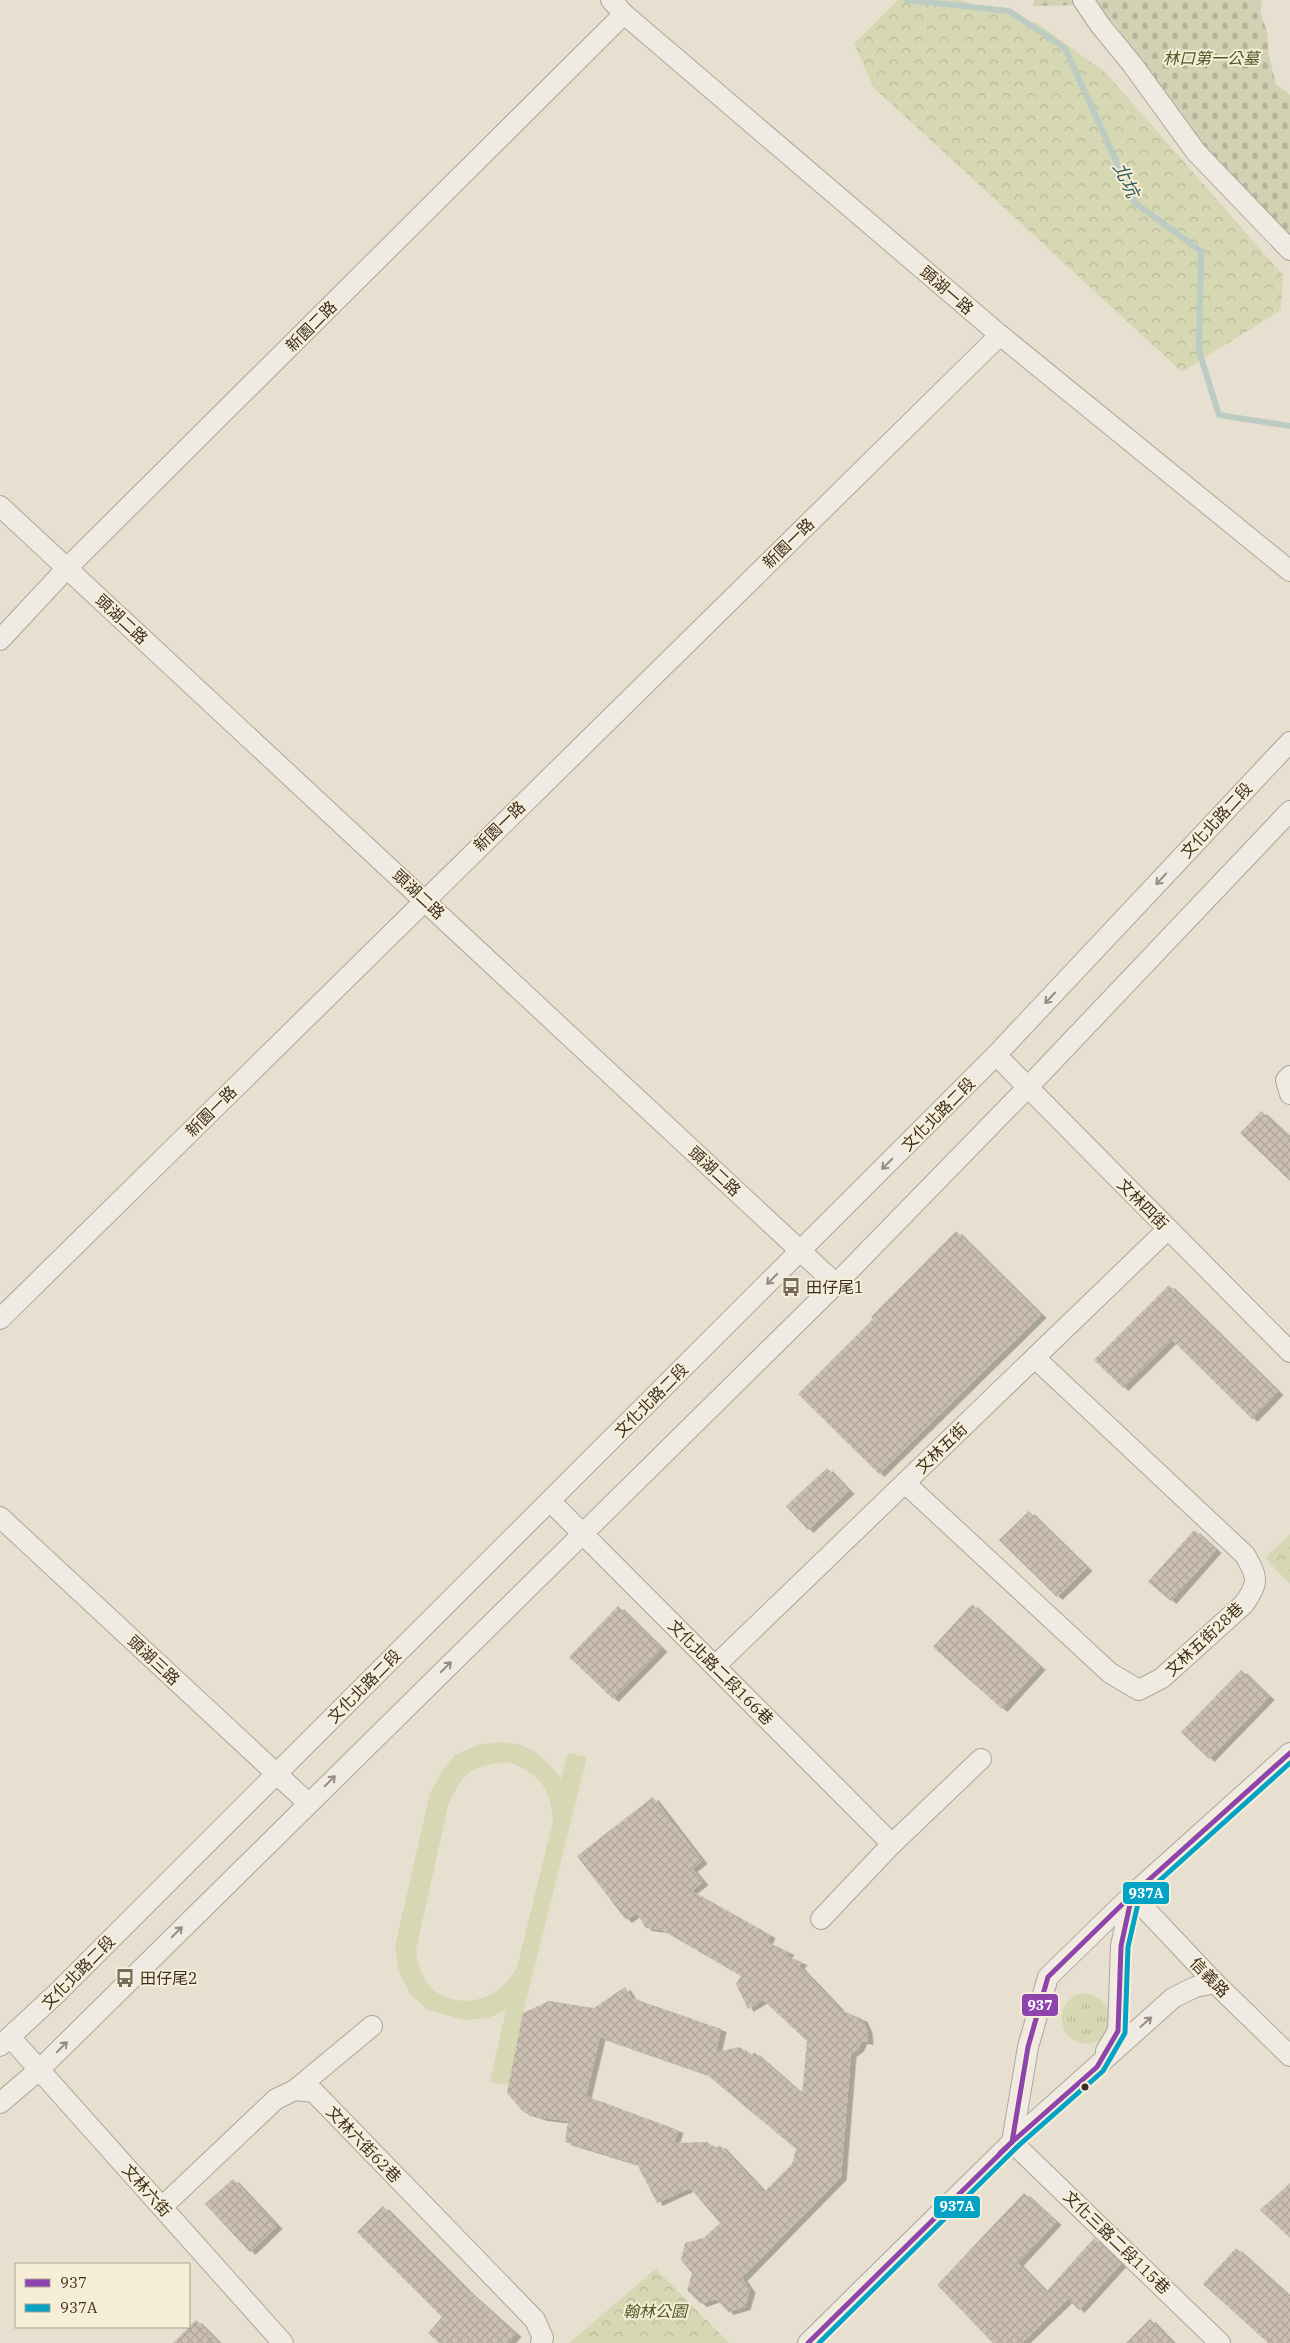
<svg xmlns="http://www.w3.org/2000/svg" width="1290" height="2343" font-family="'IBM Plex Serif','Noto Sans TC',serif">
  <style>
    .grass { fill: url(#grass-tufts) }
    .forest { fill: url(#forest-crowns) }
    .cemetery { fill: url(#cemetery-stones) }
    .pitch { fill: #d6d7b3; fill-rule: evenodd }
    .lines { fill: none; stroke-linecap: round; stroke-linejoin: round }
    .stream { stroke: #bcccc2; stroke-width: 6 }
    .building { fill: url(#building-cross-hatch); fill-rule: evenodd; filter: url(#shadow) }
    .minor-casing { stroke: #ada599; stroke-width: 22 }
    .minor { stroke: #efebe3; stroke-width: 20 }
    .bus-1-casing { stroke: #f7eed8; stroke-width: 9 }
    .bus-2-casing { stroke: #f7eed8; stroke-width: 9 }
    .bus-1 { stroke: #8e44ad; stroke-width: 5 }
    .bus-2 { stroke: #03a3c5; stroke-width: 5 }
    .oneway { stroke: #968c82 }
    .bus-dot { fill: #3d2e20; stroke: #f7eed8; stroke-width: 2 }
    .labels { text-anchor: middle; stroke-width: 4; stroke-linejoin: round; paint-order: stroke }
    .park-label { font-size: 16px; font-style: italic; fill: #4d5a26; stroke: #f7eed8 }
    .street-label { font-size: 16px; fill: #3d2e20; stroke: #f7eed8 }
    .poi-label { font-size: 16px; fill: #3d2e20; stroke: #f7eed8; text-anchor: start }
    .water-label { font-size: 18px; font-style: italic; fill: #2f5d5a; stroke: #f7eed8 }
    .line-badge { stroke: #f7eed8; stroke-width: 2 }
    .badge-label { font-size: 14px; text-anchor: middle; font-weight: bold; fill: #fff }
  </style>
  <defs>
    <pattern id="grass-tufts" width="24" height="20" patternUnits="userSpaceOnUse" patternTransform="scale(1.25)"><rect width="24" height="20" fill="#d6d7b3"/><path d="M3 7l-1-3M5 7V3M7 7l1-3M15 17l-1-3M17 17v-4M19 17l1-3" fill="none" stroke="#b9b99a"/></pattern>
    <pattern id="forest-crowns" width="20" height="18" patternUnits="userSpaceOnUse" patternTransform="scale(1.25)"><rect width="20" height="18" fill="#d6d7b3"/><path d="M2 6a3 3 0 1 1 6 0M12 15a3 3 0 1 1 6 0" fill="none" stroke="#b9b99a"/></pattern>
    <pattern id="cemetery-stones" width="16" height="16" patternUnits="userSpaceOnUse" patternTransform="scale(1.25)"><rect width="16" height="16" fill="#d1d1b3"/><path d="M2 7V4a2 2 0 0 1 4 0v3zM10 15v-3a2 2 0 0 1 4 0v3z" fill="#b4b49a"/></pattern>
    <pattern id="building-cross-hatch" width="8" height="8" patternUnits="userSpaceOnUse" patternTransform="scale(1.25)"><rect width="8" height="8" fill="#cbbfb2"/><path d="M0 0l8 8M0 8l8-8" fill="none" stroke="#afa499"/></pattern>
    <filter id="shadow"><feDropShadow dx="5.5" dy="3" stdDeviation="0" flood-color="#0004"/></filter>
  </defs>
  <rect width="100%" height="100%" fill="#e7e0d1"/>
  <path class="grass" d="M1092,1994C1113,2007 1111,2013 1108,2036C1067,2063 1046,2011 1076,1995C1080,1993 1087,1994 1092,1994Z"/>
  <g class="forest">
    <polygon points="898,0 960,0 1037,23 1106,73 1283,275 1281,310 1182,372 874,88 854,44"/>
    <polygon points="1290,1534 1290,1584 1265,1558"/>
    <polygon points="656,2269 729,2343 569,2343"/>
  </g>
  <polygon class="cemetery" points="1034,0 1262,0 1260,12 1267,32 1269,56 1276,84 1290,95 1290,242 1272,224 1190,129 1114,23 1091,5 1033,6"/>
  <path class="pitch" d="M497,1742C529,1743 542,1754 561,1779L568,1753L587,1757L523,2013L509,2085L490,2082L506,2010L488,2018L464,2020L428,2010L410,1994L399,1972L395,1946L430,1793L443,1770L455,1755L477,1745ZM508,1762C540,1774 550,1787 553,1821L517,1968C510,1978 502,1990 490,1995C470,2005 441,2003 427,1983C420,1973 418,1961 416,1950L448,1806C463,1771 470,1766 508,1762Z"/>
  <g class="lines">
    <polyline class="stream" points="907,0 1009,11 1065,48 1135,203 1201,251 1199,351 1219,415 1290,426"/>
  </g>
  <g class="building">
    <polygon points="1261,1111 1290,1138 1290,1181 1240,1133"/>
    <polygon points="956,1231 1041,1315 879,1474 798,1394 873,1319 871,1317"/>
    <polygon points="1169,1285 1278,1392 1252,1419 1172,1340 1123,1388 1094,1360"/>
    <polygon points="827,1468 849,1491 808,1530 786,1506"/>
    <polygon points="1029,1511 1087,1568 1057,1597 999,1540"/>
    <polygon points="1194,1530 1216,1550 1171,1601 1148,1582"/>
    <polygon points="972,1604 1040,1667 1002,1709 933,1647"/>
    <polygon points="618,1606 662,1649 613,1699 569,1657"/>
    <polygon points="1241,1670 1269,1697 1209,1759 1181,1732"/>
    <path d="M653,1797L702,1861L692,1869L703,1882L692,1891L770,1935L767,1942L789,1952L786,1956L802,1962L799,1966L841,2010L862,2019L867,2030L868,2042L862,2041L858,2049L851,2054L841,2177L742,2278L750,2290L745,2307L728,2312L716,2299L701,2304L687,2290L692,2273L681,2260L685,2243L704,2238L720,2223L690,2188L657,2203L637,2164L565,2142L568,2121L542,2118L523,2112L507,2093L523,2013L549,2001L594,2008L625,1987L632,1998L721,2029L716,2052L740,2047L751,2056L754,2052L802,2094L807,2041L763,2000L748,2009L736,1984L741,1976L662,1930L646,1928L637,1913L626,1920L577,1856ZM600,2037L706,2074L796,2149L792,2164L764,2192L720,2145L715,2148L707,2142L674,2143L678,2130L586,2096Z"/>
    <polygon points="233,2179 277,2226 250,2252 205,2204"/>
    <polygon points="1290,2183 1290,2238 1260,2210"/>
    <polygon points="1024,2193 1056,2222 1018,2263 1046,2292 1094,2238 1121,2264 1079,2310 1068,2299 1022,2343 993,2343 937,2285"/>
    <polygon points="383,2206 468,2291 516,2334 508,2343 439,2343 428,2333 442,2317 357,2232"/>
    <polygon points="1236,2248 1290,2297 1290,2343 1268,2343 1203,2284"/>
    <polygon points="1150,2319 1173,2343 1126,2343"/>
    <polygon points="196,2320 219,2343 173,2343"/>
  </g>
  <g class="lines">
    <g class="minor-casing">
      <g id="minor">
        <polyline points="611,0 624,14 1000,335 1290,571"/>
        <polyline points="1083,0 1100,25 1132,64 1196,152 1290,250"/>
        <polyline points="0,506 836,1284"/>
        <polyline points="0,640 67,568 624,14"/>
        <polyline points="996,1055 1290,1352"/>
        <polyline points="1290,1076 1286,1080 1290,1094"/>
        <polyline points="0,1319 1000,335"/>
        <path d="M905,1483L1110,1673L1139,1690L1162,1678L1244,1604C1259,1582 1258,1578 1245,1555L1035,1358"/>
        <polyline points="550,1501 892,1844"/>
        <polyline points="0,1517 308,1803"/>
        <polyline points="715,1666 1168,1229"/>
        <polyline points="1132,1895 1215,1983 1290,2056"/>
        <polyline points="821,1919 892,1844 981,1759"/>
        <polyline points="10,2037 283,2343"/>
        <polyline points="0,2046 56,1994 996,1055 1290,742"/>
        <polyline points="1106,2051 1118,2031 1121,1946 1132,1895"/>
        <polyline points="295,2090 372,2026"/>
        <polyline points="0,2103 39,2070 836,1284 1028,1087 1290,811"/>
        <polyline points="1012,2142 1028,2047 1048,1977 1132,1895 1290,1753"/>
        <polyline points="1012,2142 1220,2343"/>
        <polyline points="162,2207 276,2099 295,2090 314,2092 535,2320 543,2338 541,2343"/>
        <polyline points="808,2343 1012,2142 1173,1998 1195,1987 1215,1983"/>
      </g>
    </g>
    <use href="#minor" class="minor"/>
    <g class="bus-1-casing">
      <g id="bus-1">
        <polyline points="1000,2153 1012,2142 1028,2047 1048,1977 1139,1888"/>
        <polyline points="808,2343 1012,2142 1097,2067 1118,2031 1121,1946 1132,1895 1290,1753"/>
      </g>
    </g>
    <g class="bus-2-casing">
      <polyline id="bus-2" points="819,2343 1017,2147 1103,2071 1125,2033 1128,1947 1139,1899 1290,1763"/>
    </g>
    <use href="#bus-1" class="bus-1"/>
    <use href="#bus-2" class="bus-2"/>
  </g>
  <defs><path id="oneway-shaft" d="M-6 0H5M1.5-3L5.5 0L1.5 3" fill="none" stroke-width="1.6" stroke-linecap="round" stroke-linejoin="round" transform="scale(1.25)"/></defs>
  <g class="oneway">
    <use href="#oneway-shaft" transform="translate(1161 879) rotate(133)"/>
    <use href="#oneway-shaft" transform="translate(1050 998) rotate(133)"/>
    <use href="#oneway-shaft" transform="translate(887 1164) rotate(135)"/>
    <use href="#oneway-shaft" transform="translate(772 1279) rotate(135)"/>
    <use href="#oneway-shaft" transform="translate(446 1667) rotate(-45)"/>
    <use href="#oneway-shaft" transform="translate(330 1781) rotate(-45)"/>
    <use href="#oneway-shaft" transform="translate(177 1932) rotate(-45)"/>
    <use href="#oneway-shaft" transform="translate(1146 2022) rotate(-42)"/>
    <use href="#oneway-shaft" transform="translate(62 2047) rotate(-45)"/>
  </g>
  <defs>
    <g id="bus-bare" transform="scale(1.5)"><path d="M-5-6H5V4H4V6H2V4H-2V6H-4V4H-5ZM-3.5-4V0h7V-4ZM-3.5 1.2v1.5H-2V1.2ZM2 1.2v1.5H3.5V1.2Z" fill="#786c5e" stroke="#f7eed8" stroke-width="2.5" paint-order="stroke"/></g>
  </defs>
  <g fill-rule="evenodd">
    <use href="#bus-bare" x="791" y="1287"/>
    <use href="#bus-bare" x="125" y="1978"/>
  </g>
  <circle class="bus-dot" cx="1085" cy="2087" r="4.5"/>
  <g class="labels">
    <g class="park-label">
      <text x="1211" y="64">林口第一公墓</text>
      <text x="655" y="2317">翰林公園</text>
    </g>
    <g class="street-label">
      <text transform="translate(947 290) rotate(41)" y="6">頭湖一路</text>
      <text transform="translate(311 326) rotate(-45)" y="6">新園二路</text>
      <text transform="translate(788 543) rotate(-44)" y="6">新園一路</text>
      <text transform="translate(122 619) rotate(43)" y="6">頭湖二路</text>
      <text transform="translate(1216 820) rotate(-47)" y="6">文化北路二段</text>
      <text transform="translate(499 826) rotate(-44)" y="6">新園一路</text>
      <text transform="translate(419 894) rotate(43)" y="6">頭湖二路</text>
      <text transform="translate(211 1111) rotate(-45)" y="6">新園一路</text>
      <text transform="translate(938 1114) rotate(-45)" y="6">文化北路二段</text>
      <text transform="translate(715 1171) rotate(43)" y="6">頭湖二路</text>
      <text transform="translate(1143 1204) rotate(45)" y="6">文林四街</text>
      <text transform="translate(651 1400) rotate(-45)" y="6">文化北路二段</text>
      <text transform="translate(941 1448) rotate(-44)" y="6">文林五街</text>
      <text transform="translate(1204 1639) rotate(-43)" y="6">文林五街28巷</text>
      <text transform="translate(154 1660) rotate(43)" y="6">頭湖三路</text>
      <text transform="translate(721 1672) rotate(45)" y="6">文化北路二段166巷</text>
      <text transform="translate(364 1686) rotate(-45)" y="6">文化北路二段</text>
      <text transform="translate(78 1972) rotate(-45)" y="6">文化北路二段</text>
      <text transform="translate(1210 1977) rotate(46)" y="6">信義路</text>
      <text transform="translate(364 2144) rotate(46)" y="6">文林六街62巷</text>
      <text transform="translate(147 2190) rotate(48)" y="6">文林六街</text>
      <text transform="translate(1117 2242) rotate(44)" y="6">文化三路二段115巷</text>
    </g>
    <g class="poi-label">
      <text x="806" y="1293">田仔尾1</text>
      <text x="140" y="1984">田仔尾2</text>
    </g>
    <g class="water-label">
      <text transform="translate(1126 180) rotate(64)" y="6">北坑</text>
    </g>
  </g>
  <g class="line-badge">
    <rect x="1122" y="1881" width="48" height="24" rx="5" fill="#03a3c5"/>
    <rect x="1021" y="1993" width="38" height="24" rx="5" fill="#8e44ad"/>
    <rect x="933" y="2195" width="48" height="24" rx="5" fill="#03a3c5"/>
  </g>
  <g class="badge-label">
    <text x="1146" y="1898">937A</text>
    <text x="1040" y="2010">937</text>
    <text x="957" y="2211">937A</text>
  </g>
  <rect x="15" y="2263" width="175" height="65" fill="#f7eed8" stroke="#ada18e"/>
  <rect x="25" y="2279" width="25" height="8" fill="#8e44ad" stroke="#ada18e"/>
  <text x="60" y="2288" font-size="15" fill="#3d2e20">937</text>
  <rect x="25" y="2304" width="25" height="8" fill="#03a3c5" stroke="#ada18e"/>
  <text x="60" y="2313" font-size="15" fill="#3d2e20">937A</text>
</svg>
